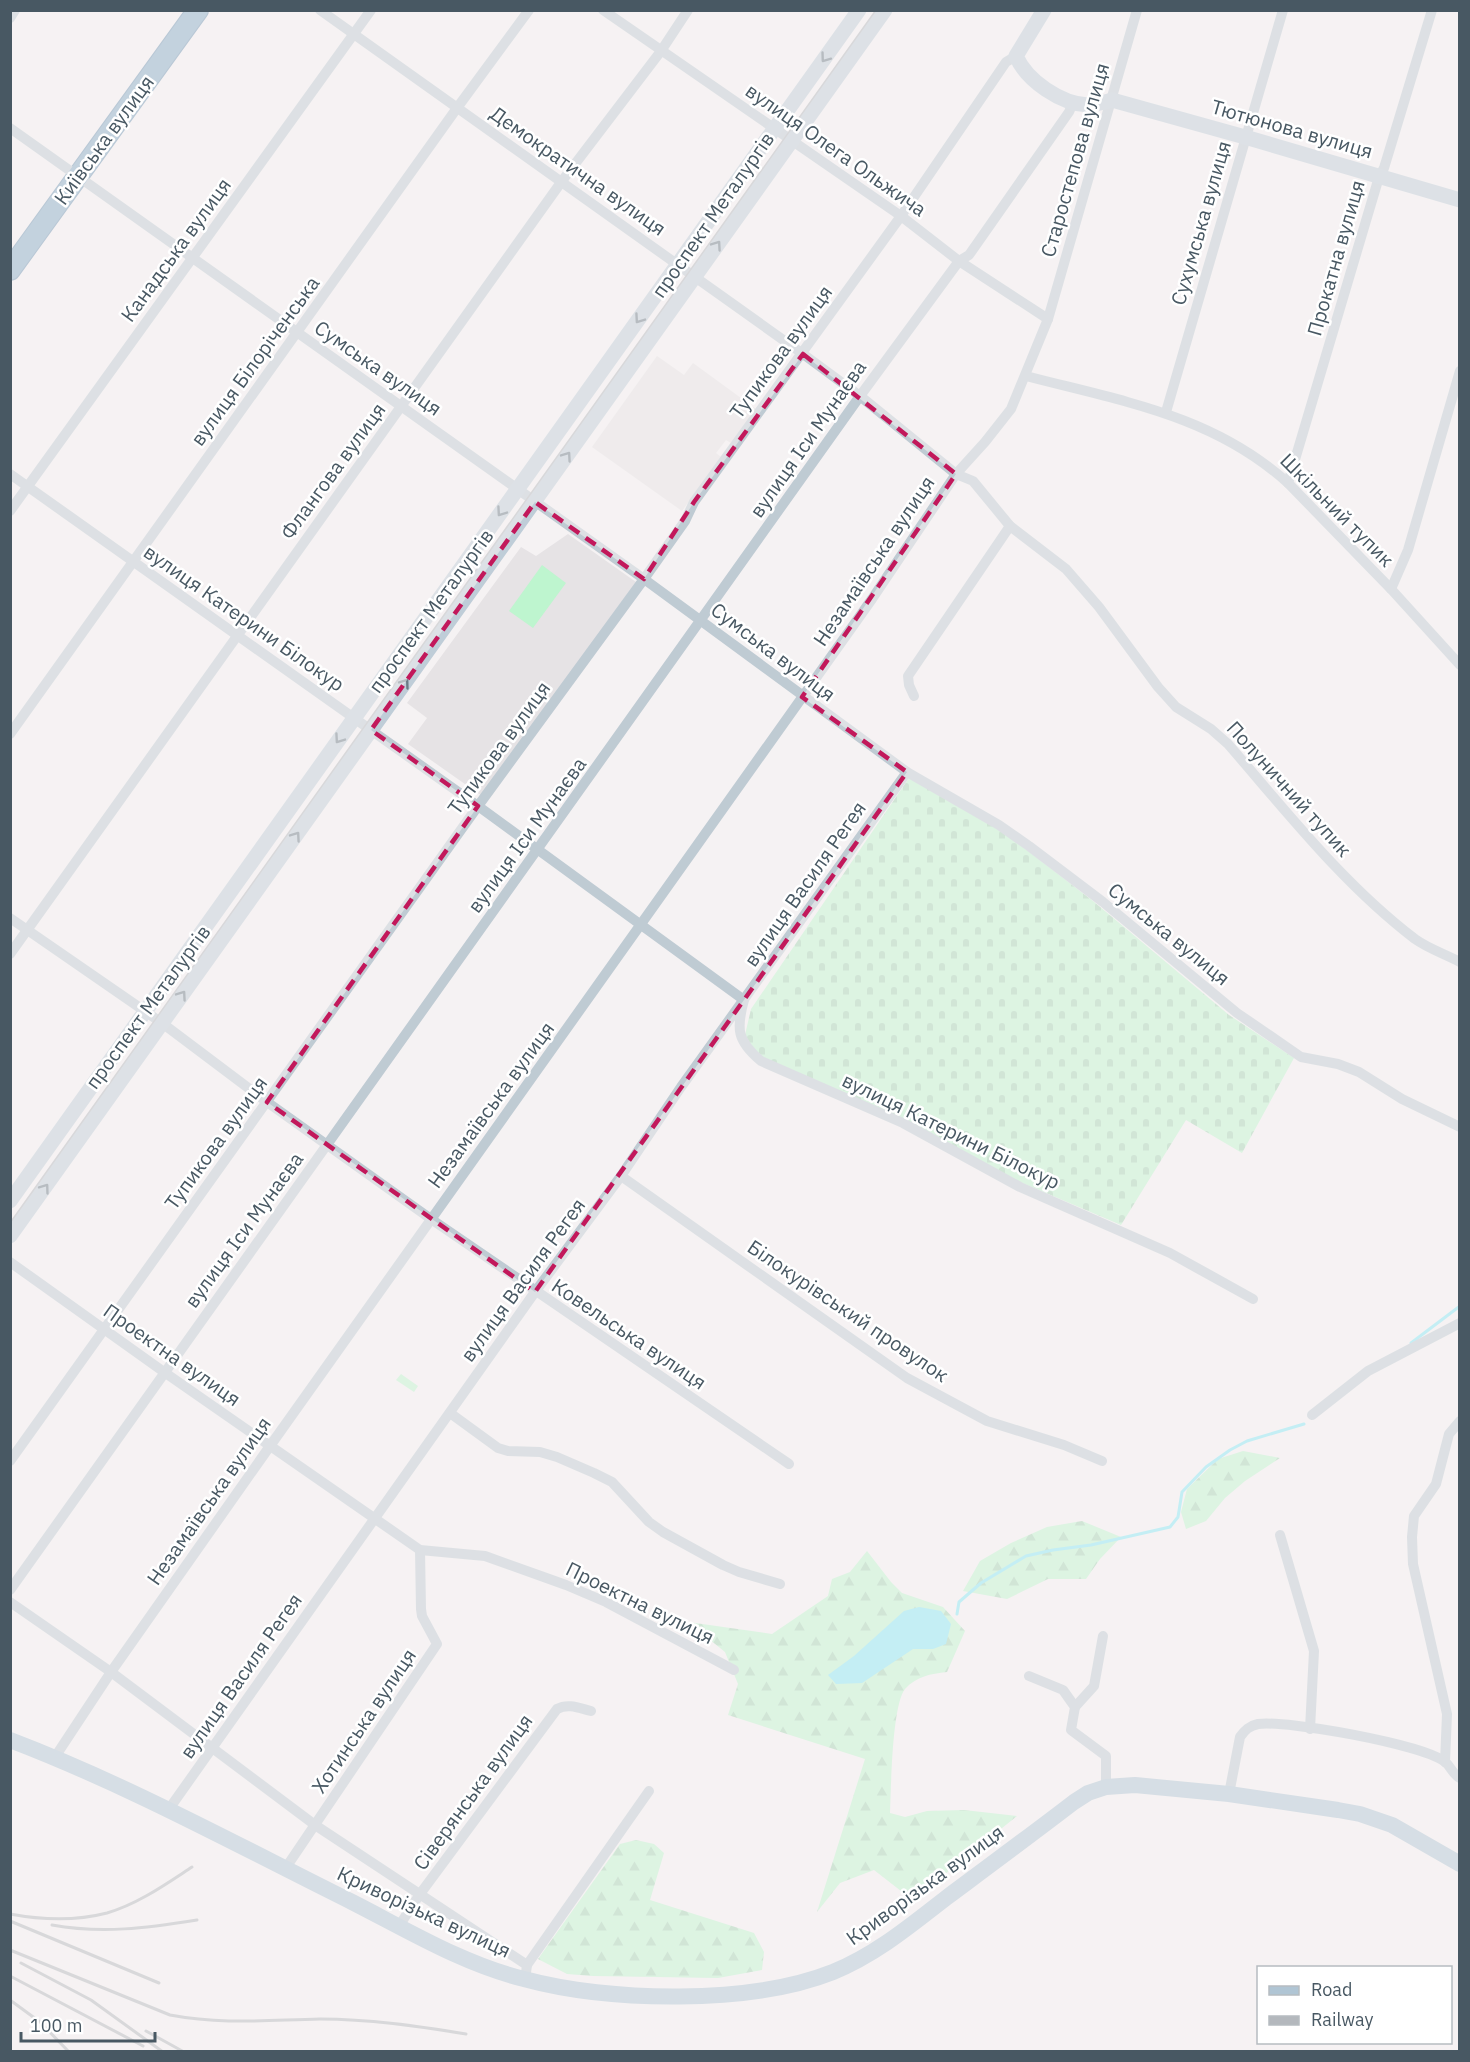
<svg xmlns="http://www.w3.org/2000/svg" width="1470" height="2062" font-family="'IBM Plex Sans',sans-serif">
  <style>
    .education { fill: #e6e3e5 }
    .grass { fill: #bef5cf }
    .forest { fill: url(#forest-firs) }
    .cemetery { fill: url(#cemetery-stones) }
    .water { fill: #87e9f7 }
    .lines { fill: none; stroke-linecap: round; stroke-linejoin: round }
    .stream { stroke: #87e9f7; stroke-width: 3 }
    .highway-casing { stroke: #7095b2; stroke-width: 22 }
    .street { stroke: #bfcbd3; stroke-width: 10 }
    .secondary { stroke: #bfcdd8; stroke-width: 15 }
    .primary { stroke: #b0c5d4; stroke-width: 16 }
    .highway { stroke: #85aac6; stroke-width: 20 }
    .tram { stroke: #b4b8bd; stroke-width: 1.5 }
    .rail { stroke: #b4b8bd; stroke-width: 3 }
    .oneway { stroke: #6c7b86 }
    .marked { fill: none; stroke: #c2185b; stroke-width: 4.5; stroke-dasharray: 12 8; stroke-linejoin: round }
    .labels { text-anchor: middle; stroke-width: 5; stroke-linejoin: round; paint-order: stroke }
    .street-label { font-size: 20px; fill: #485863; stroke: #fff }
  </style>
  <defs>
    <pattern id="forest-firs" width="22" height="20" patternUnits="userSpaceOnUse" patternTransform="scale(1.5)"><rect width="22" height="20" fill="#bef5cf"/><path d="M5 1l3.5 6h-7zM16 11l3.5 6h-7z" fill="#a5d4b4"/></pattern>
    <pattern id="cemetery-stones" width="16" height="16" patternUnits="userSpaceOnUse" patternTransform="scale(1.5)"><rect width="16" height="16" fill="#bef5cf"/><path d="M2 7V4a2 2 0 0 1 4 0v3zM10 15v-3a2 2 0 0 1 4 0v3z" fill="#a5d4b4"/></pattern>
  </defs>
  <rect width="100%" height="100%" fill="#f5f2f3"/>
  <g class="education">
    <polygon points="657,356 684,375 693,363 756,409 731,443 726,440 716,453 721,457 682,511 592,447"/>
    <polygon points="568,534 636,582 482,796 408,744 427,718 407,703 521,547 536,556"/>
  </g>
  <g class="grass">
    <polygon points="542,565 566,583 533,628 509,611"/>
    <polygon points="401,1374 418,1386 414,1392 396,1380"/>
  </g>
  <g class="forest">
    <polygon points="1243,1451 1280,1458 1245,1481 1225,1498 1206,1521 1186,1529 1181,1512 1187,1489 1218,1459"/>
    <polygon points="1082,1521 1121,1537 1100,1559 1086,1579 1048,1579 1007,1599 963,1591 980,1561 1011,1543 1047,1527"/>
    <path d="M867,1551L891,1582L902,1593L943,1607L965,1631L947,1672C930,1674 917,1676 905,1689C892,1705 891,1788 890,1813L905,1817L927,1811L964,1810L1017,1816L914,1899L901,1891L874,1870L840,1883L817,1912L865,1759L728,1715L738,1684L725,1652L688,1622L772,1634L828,1596L832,1579L850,1572Z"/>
    <polygon points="636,1840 654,1844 664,1853 650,1900 754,1933 764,1952 762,1970 718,1978 593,1976 567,1974 538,1959 620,1844"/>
  </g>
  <polygon class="cemetery" points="909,778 997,827 1093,901 1229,1015 1294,1058 1242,1153 1186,1120 1121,1225 1011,1178 757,1055 745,1035 751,1009"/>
  <polygon class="water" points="919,1607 941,1611 951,1624 946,1644 933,1649 913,1649 862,1683 836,1684 828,1675 854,1656 904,1611"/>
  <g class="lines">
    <g class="stream">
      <polyline points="1411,1343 1460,1306"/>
      <polyline points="957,1614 959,1602 981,1583 1026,1556 1053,1550 1091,1545 1170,1527 1178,1517 1182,1492 1206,1467 1230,1450 1247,1441 1304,1424"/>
    </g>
    <g class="highway-casing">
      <polyline id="highway" points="10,270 198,10"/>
    </g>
    <g class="street">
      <path d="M320,10L803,354L860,396L956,474L973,481L1010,526L1066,569L1099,607L1158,687L1176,707L1211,729L1228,744C1287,812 1343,884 1415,939C1429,949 1445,954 1460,962"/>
      <polyline points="603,10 901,216 959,261 1048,319"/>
      <polyline points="10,18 15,10"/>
      <polyline points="10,128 644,579 907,772 999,825 1029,846 1103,902 1237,1013 1301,1057 1338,1064 1359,1072 1402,1099 1460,1127"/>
      <path d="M1026,376C1121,401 1213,415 1288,483L1391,589L1460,665"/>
      <polyline points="1166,412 1283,10"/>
      <path d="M10,474L478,806L744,1000C736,1029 737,1041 761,1061L903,1123L1020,1187L1170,1253L1253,1299"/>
      <polyline points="1288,483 1379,177 1384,168 1432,10"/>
      <polyline points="10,511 371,10"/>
      <polyline points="1391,589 1408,550 1460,371"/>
      <polyline points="914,696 909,685 908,676 1010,526"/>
      <polyline points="10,734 457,108 529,10"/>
      <polyline points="10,918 162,1023 267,1102 431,1219 789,1464"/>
      <polyline points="10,954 562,181 661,51 688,10"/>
      <polyline points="621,1176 907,1378 987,1421 1064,1445 1102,1461"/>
      <polyline points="10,1262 164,1372 420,1550 485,1556 566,1585 606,1602 734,1670"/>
      <polyline points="450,1413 498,1448 508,1451 540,1452 557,1457 594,1473 612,1482 649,1522 663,1532 723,1565 739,1572 780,1584"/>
      <polyline points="1312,1415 1368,1371 1460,1323"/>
      <polyline points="10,1461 478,806 644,579 685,521 694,502 901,216 1006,62 1016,56"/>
      <polyline points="1280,1535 1314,1651 1310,1729"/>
      <polyline points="10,1590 860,396 959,261 969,255 1069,112 1073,103"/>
      <polyline points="10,1602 111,1672 315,1825 527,1965 525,1980"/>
      <polyline points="1029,1676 1063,1690 1075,1707 1071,1730 1106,1756 1106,1787"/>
      <polyline points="1075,1707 1094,1686 1103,1636"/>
      <polyline points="55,1757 111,1672 270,1446 872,599 956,474 985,442 1011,409 1048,319 1137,10"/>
      <polyline points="1445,1762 1447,1714 1413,1564 1412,1537 1414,1516 1436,1484 1449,1434 1460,1421"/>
      <path d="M1229,1794L1240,1737C1245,1730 1249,1726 1258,1724C1288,1720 1419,1744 1444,1761C1451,1766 1452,1774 1460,1778"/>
      <polyline points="169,1809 535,1292 621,1176 681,1087 907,772"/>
      <polyline points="285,1869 437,1644 422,1616 421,1609 420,1550"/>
      <path d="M399,1926L420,1894L557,1709C568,1703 579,1708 591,1711"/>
      <polyline points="527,1965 649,1791"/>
    </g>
    <g class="secondary">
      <path d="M1044,10L1016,56C1027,81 1061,104 1088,105C1096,105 1104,102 1112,100L1245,137L1460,200"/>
      <polyline points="10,1201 859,10"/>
      <polyline points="10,1236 885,10"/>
    </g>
    <path class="primary" d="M10,1740C128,1785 239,1846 352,1902C407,1930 463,1964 524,1979C609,2002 750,2005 833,1972C875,1955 910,1926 946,1898C989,1866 1031,1835 1074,1802L1088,1793L1106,1787L1135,1785L1229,1794L1338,1810L1360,1814L1392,1825L1460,1864"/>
    <use href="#highway" class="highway"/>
    <polyline class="tram" points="10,1223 876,10"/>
    <g class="rail">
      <path d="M10,1914C42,1920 76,1921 107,1913C138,1904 166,1884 192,1867"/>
      <polyline points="10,1921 159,1983"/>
      <path d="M52,1925C102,1934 147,1928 197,1920"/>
      <path d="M10,1950L170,2015C223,2025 267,2020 320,2019C369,2019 417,2026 466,2034"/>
      <polyline points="21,1963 91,2000 163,2052"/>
      <polyline points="10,1976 143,2046"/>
      <polyline points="10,2000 40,2022 69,2052"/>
      <polyline points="146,2031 184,2052"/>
    </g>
  </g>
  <defs><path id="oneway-chevron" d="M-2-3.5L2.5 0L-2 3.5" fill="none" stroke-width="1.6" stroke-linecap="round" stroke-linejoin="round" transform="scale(1.5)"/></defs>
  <g class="oneway">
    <use href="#oneway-chevron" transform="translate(825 58) rotate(126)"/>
    <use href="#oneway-chevron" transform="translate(717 245) rotate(-55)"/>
    <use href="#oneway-chevron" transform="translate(639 319) rotate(125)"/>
    <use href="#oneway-chevron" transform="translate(567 456) rotate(-55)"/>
    <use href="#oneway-chevron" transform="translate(501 512) rotate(125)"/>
    <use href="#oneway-chevron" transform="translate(405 683) rotate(-54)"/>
    <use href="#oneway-chevron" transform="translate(339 739) rotate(125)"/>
    <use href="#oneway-chevron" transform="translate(296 836) rotate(-55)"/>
    <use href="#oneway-chevron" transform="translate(182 995) rotate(-55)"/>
    <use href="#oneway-chevron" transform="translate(45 1188) rotate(-54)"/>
  </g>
  <path d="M0 0H1470V2062H0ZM803,354L956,474L802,697L907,772L535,1292L267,1102L478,806L371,730L535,502L644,579L694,502Z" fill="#f5f2f3" fill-opacity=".55" fill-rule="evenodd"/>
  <path class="marked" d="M803,354L956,474L802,697L907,772L535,1292L267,1102L478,806L371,730L535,502L644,579L694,502Z"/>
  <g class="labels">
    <g class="street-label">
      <text transform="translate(1292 129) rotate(16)" y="7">Тютюнова вулиця</text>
      <text transform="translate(104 140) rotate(-54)" y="7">Київська вулиця</text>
      <text transform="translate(836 150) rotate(35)" y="7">вулиця Олега Ольжича</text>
      <text transform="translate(1075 160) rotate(-74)" y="7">Старостепова вулиця</text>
      <text transform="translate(578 171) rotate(35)" y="7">Демократична вулиця</text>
      <text transform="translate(713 215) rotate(-55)" y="7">проспект Металургів</text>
      <text transform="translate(1201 223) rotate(-74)" y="7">Сухумська вулиця</text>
      <text transform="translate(176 250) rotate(-54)" y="7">Канадська вулиця</text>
      <text transform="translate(1336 258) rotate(-74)" y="7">Прокатна вулиця</text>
      <text transform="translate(781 352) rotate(-54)" y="7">Тупикова вулиця</text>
      <text transform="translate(255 361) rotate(-54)" y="7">вулиця Білоріченська</text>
      <text transform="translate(378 368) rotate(35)" y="7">Сумська вулиця</text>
      <text transform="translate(808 439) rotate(-55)" y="7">вулиця Іси Мунаєва</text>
      <text transform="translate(333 471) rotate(-54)" y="7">Флангова вулиця</text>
      <text transform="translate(1337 510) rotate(45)" y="7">Шкільний тупик</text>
      <text transform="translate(874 561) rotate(-56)" y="7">Незамаївська вулиця</text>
      <text transform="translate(431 611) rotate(-54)" y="7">проспект Металургів</text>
      <text transform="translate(244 618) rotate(35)" y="7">вулиця Катерини Білокур</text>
      <text transform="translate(773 652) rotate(37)" y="7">Сумська вулиця</text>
      <text transform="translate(499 748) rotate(-54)" y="7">Тупикова вулиця</text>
      <text transform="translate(1289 789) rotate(48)" y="7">Полуничний тупик</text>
      <text transform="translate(527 835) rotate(-54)" y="7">вулиця Іси Мунаєва</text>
      <text transform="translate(805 884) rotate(-55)" y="7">вулиця Василя Регея</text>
      <text transform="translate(1169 934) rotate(39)" y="7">Сумська вулиця</text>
      <text transform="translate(148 1007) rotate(-54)" y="7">проспект Металургів</text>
      <text transform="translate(491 1105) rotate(-54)" y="7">Незамаївська вулиця</text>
      <text transform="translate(951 1131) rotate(26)" y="7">вулиця Катерини Білокур</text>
      <text transform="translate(216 1143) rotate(-54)" y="7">Тупикова вулиця</text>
      <text transform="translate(244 1230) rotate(-54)" y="7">вулиця Іси Мунаєва</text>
      <text transform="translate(523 1280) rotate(-54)" y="7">вулиця Василя Регея</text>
      <text transform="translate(848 1311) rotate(34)" y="7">Білокурівський провулок</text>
      <text transform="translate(629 1334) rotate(34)" y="7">Ковельська вулиця</text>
      <text transform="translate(172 1355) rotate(35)" y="7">Проектна вулиця</text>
      <text transform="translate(209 1501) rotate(-55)" y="7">Незамаївська вулиця</text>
      <text transform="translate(640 1603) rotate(26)" y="7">Проектна вулиця</text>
      <text transform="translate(241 1676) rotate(-55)" y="7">вулиця Василя Регея</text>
      <text transform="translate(364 1721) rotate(-56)" y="7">Хотинська вулиця</text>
      <text transform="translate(473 1792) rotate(-54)" y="7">Сіверянська вулиця</text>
      <text transform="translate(925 1885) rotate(-36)" y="7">Криворізька вулиця</text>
      <text transform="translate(424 1912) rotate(25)" y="7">Криворізька вулиця</text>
    </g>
  </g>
  <rect width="1470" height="2062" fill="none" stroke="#485863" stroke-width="24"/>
  <rect x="1257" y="1966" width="195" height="78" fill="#ffffff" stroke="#b6bcc1" stroke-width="1.5"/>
  <rect x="1269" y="1986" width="30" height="9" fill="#b0c5d4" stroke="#b6bcc1" stroke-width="1.5"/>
  <text x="1311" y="1996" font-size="18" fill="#485863">Road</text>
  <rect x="1269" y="2016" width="30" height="9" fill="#b4b8bd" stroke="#b6bcc1" stroke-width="1.5"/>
  <text x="1311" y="2026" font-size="18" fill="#485863">Railway</text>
  <path d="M21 2032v9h134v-9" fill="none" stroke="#485863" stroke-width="3"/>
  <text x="30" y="2032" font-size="18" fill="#485863" stroke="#ffffff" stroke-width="4.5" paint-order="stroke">100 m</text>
</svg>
